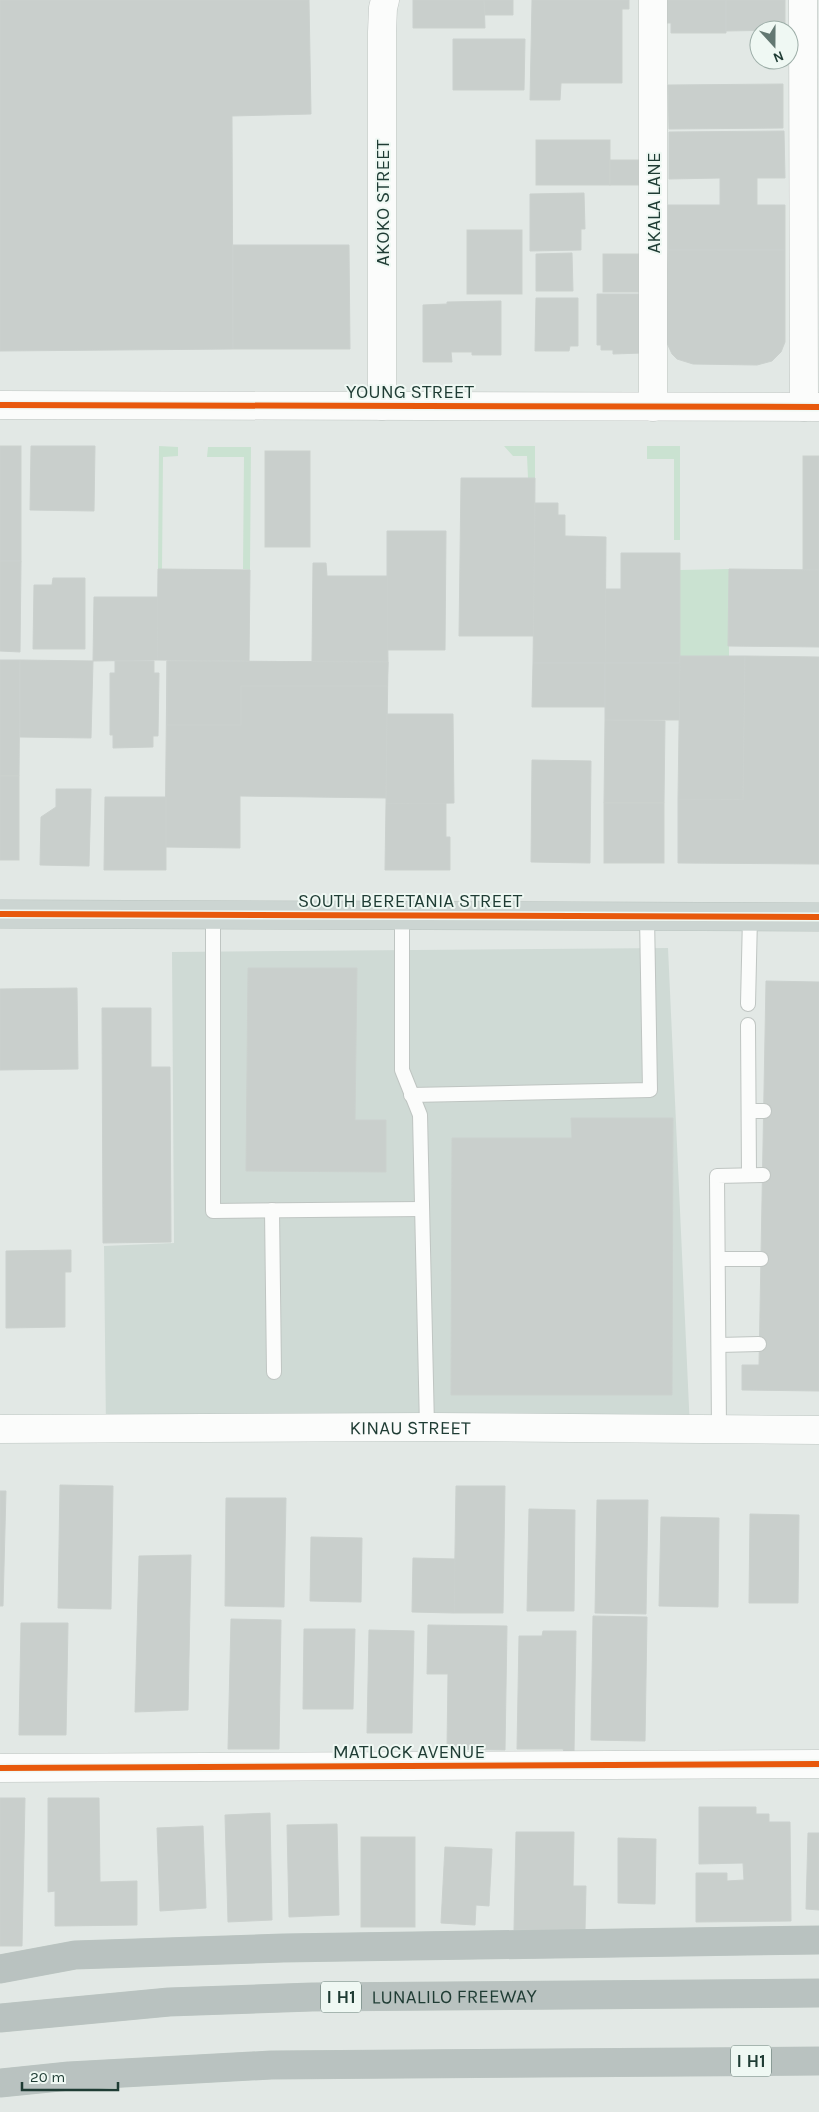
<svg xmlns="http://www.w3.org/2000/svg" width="819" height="2112" font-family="Karla,sans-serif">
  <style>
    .built { fill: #cfdad5 }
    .green { fill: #cae2d1 }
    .building { fill: #c9cfcc; stroke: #cbd1ce }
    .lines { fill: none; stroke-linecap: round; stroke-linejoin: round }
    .service-casing { stroke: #bfc5c2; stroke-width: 16 }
    .minor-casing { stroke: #bfc5c2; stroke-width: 29 }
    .secondary-casing { stroke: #bdc6c2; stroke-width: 29 }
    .primary-casing { stroke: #bbc5c1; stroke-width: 29 }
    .motorway-casing { stroke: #bbc5c1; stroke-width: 29 }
    .service { stroke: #fbfcfb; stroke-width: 14 }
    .minor { stroke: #fbfcfb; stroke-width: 28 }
    .secondary { stroke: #fbfcfb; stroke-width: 28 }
    .primary { stroke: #ccd5d2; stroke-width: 28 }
    .motorway { stroke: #b9c2c0; stroke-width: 28 }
    .cycleway-casing { stroke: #eff8f3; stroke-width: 9 }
    .cycleway { stroke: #e8590c; stroke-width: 6 }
    .labels { text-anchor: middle; stroke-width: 4; stroke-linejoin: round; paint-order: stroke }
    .shield { fill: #eff8f3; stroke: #5d746d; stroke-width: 1 }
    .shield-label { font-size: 18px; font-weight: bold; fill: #1f3c34 }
    .street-label { font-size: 19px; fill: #1f3c34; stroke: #eff8f3 }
  </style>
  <rect width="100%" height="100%" fill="#e2e8e5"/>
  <polygon class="built" points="668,948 690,1429 106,1429 104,1246 174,1243 172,952"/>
  <g class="green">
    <polygon points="159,446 178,447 178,456 163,457 162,570 158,569"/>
    <polygon points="504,446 535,446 535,478 528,478 527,456 513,456"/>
    <polygon points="647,446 680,446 680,540 674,540 674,459 647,459"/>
    <polygon points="208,447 251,447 250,570 243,569 244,457 207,457"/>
    <polygon points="729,569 729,656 680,656 680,570"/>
  </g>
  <g class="building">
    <polygon points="0,0 309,0 311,114 232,116 233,349 0,351"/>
    <polygon points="413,0 484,0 485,28 413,28"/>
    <polygon points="484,0 513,0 513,15 485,15"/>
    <polygon points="532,0 629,0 629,9 622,9 622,83 561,83 560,100 530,100"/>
    <polygon points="663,0 726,0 726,33 671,33 671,23 663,23"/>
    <polygon points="726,0 785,0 785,30 726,31"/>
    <polygon points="453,39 525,39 524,90 453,90"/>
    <polygon points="783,84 783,128 669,129 668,85"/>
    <polygon points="784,131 785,178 757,178 757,205 785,205 785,250 668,250 668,205 720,205 720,178 669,179 669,132"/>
    <rect x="536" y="140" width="74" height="45"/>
    <rect x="610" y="160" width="29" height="25"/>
    <polygon points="584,193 585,229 581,229 581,250 530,251 530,194"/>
    <rect x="467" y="230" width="55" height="64"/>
    <polygon points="233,245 349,245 350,349 233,349"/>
    <polygon points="668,250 785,250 785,342 781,352 772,361 757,365 693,364 677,359 672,354 666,341"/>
    <polygon points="572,253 573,291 536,291 536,254"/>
    <rect x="603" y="254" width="36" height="38"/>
    <polygon points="597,294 642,294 642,353 613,354 613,350 601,350 601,345 597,345"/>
    <polygon points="536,298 578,298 578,346 570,346 569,351 535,351"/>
    <polygon points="501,301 501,355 472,355 472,352 451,352 452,362 423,362 423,305 447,304 447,302"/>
    <rect x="0" y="446" width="21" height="115"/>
    <polygon points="31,446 95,446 94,511 30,510"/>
    <rect x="265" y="451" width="45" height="96"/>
    <rect x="803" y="456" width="16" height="114"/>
    <polygon points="461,478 535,478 534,636 459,636"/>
    <polygon points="535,503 558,503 558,515 565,515 565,536 606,537 605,663 533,663"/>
    <polygon points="387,531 446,531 445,650 387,650"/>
    <polygon points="621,553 680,553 680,663 605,663 606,589 621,589"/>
    <polygon points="0,561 21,561 20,652 0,651"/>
    <polygon points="313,563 326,563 327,576 387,576 388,662 312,661"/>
    <polygon points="158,569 250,570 249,661 157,660"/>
    <polygon points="729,569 819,570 819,647 728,646"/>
    <polygon points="53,578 85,578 85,649 33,649 34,585 52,585"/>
    <polygon points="94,597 158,597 157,660 93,661"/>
    <polygon points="680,656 745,656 743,800 678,799"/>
    <polygon points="745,656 819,657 819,864 678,863 678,799 743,800"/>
    <polygon points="0,660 20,660 19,776 0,776"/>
    <polygon points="20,660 93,661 91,738 20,737"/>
    <polygon points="115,661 154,661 154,673 159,673 158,736 153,736 153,747 113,748 113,735 110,735 110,673 115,673"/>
    <polygon points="167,661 388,662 386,798 240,796 240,848 165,847"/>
    <polygon points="167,661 388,662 387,686 241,686 241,725 167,725"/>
    <polygon points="533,663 605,663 605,707 532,707"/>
    <polygon points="605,663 680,663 679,720 605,720"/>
    <polygon points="387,714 453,714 454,803 386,804"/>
    <polygon points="605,720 665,721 664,803 604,803"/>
    <polygon points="532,760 591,761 590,863 531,862"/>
    <rect x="0" y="776" width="19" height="84"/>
    <polygon points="56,789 91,789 89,866 40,865 41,817 56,807"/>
    <polygon points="105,797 166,797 166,870 104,870"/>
    <polygon points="446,803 446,837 450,837 450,870 385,870 386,804"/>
    <rect x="604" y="803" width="60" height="60"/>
    <polygon points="248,968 357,968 355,1120 386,1120 386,1172 246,1171"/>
    <polygon points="766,981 819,982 819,1391 742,1390 742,1365 759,1365"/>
    <polygon points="77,988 78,1069 0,1070 0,989"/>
    <polygon points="102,1008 151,1008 151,1067 170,1067 171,1242 103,1243"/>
    <polygon points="571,1118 673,1118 672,1395 451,1395 452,1138 572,1138"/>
    <polygon points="71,1250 71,1272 65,1272 65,1327 6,1328 6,1251"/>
    <polygon points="60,1485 113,1486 111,1609 58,1608"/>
    <polygon points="456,1486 505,1486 503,1613 454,1613"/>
    <polygon points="0,1491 6,1491 3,1606 0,1606"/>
    <polygon points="226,1498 286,1498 284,1607 225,1606"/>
    <polygon points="597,1500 648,1500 646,1614 595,1613"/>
    <polygon points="529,1509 575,1510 574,1611 527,1611"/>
    <polygon points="750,1514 799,1515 798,1603 749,1603"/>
    <polygon points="661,1517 719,1518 718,1607 659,1606"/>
    <polygon points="311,1537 362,1538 361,1602 310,1601"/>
    <polygon points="191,1555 188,1710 135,1712 139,1556"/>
    <polygon points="413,1558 455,1559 454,1613 412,1612"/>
    <polygon points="593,1616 647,1617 645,1741 591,1740"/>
    <polygon points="231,1619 281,1620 279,1749 228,1749"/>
    <polygon points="21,1623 68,1623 66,1735 19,1735"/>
    <polygon points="428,1625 507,1626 505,1750 447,1749 448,1674 427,1674"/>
    <polygon points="304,1629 355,1629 353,1709 303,1709"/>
    <polygon points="369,1630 414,1631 412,1733 367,1733"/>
    <polygon points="543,1631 576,1631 574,1752 564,1752 563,1749 517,1749 519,1636 542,1636"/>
    <polygon points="0,1798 25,1798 22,1946 0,1946"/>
    <polygon points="48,1798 99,1798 100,1882 137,1881 137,1925 55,1926 55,1891 48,1892"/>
    <polygon points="699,1807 756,1807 756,1814 769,1814 769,1822 790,1822 791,1921 696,1922 696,1873 727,1873 727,1881 744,1880 743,1863 699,1864"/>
    <polygon points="270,1813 272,1920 228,1922 225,1815"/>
    <polygon points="337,1824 339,1915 289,1917 287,1825"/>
    <polygon points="203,1826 206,1908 160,1911 157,1828"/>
    <polygon points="516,1832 574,1832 573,1886 586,1886 585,1930 514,1930"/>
    <polygon points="808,1833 819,1833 819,1910 806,1909"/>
    <rect x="361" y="1837" width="54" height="90"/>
    <polygon points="618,1838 656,1839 655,1904 618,1903"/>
    <polygon points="445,1847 492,1849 489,1906 476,1905 475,1925 441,1923"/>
  </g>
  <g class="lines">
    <g class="service-casing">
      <g id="service">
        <polyline points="213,915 213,1211 422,1209"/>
        <polyline points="402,915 402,1070 420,1115 427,1427"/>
        <polyline points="748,1004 750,917"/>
        <polyline points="748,1025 749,1175"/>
        <polyline points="411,1095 650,1090 647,916"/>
        <polyline points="749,1111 764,1111"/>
        <polyline points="272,1210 274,1372"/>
        <polyline points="718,1259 761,1259"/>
        <polyline points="719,1345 759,1344"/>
        <polyline points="719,1429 717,1176 763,1175"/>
      </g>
    </g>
    <g class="minor-casing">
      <g id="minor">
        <polyline points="803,0 804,407"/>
        <polyline points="0,405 819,407"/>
        <polyline points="382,406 382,32 383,8 385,0"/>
        <polyline points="653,407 653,0"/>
        <polyline points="0,1768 819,1764"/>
      </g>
    </g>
    <g class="secondary-casing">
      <g id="secondary">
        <path id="s1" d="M0,1429L432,1427L819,1430"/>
      </g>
    </g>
    <g class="primary-casing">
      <polyline id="primary" points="0,914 819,917"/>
    </g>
    <g class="motorway-casing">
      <g id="motorway">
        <polyline points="0,1969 75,1955 283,1948 819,1940"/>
        <path id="s2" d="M0,2018L169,2002L312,1997L819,1993"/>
        <polyline points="0,2083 69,2076 271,2065 819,2061"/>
      </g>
    </g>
    <use href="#service" class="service"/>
    <use href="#minor" class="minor"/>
    <use href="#secondary" class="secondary"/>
    <use href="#primary" class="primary"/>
    <use href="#motorway" class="motorway"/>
    <g class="cycleway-casing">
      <g id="cycleway">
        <polyline points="0,405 819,407"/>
        <polyline points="0,914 819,917"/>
        <polyline points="0,1768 819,1764"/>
      </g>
    </g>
    <use href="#cycleway" class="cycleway"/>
  </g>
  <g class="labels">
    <g class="shield">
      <rect x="321" y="1981.5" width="40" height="31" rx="4"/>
      <rect x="731" y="2045.5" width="40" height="31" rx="4"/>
    </g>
    <g class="shield-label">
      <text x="341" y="2003">I H1</text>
      <text x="751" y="2067">I H1</text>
    </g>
    <g class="street-label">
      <text transform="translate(382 203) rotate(-90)" y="7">AKOKO STREET</text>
      <text transform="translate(653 203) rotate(-90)" y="7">AKALA LANE</text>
      <text x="410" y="398">YOUNG STREET</text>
      <text x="410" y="907">SOUTH BERETANIA STREET</text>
      <text dy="7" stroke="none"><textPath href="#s1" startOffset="410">KINAU STREET</textPath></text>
      <text x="409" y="1758">MATLOCK AVENUE</text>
      <text dy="7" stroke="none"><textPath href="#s2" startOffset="455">LUNALILO FREEWAY</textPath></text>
    </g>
  </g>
  <g transform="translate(774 45) rotate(159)"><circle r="24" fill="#eff8f3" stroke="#9cada7"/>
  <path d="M0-4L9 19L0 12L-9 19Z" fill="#637872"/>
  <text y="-8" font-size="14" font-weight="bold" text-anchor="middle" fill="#1f3c34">N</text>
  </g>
  <path d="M22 2082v8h96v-8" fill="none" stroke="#1f3c34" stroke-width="2.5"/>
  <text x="30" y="2082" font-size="15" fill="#1f3c34" stroke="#eff8f3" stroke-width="4" paint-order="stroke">20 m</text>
</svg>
